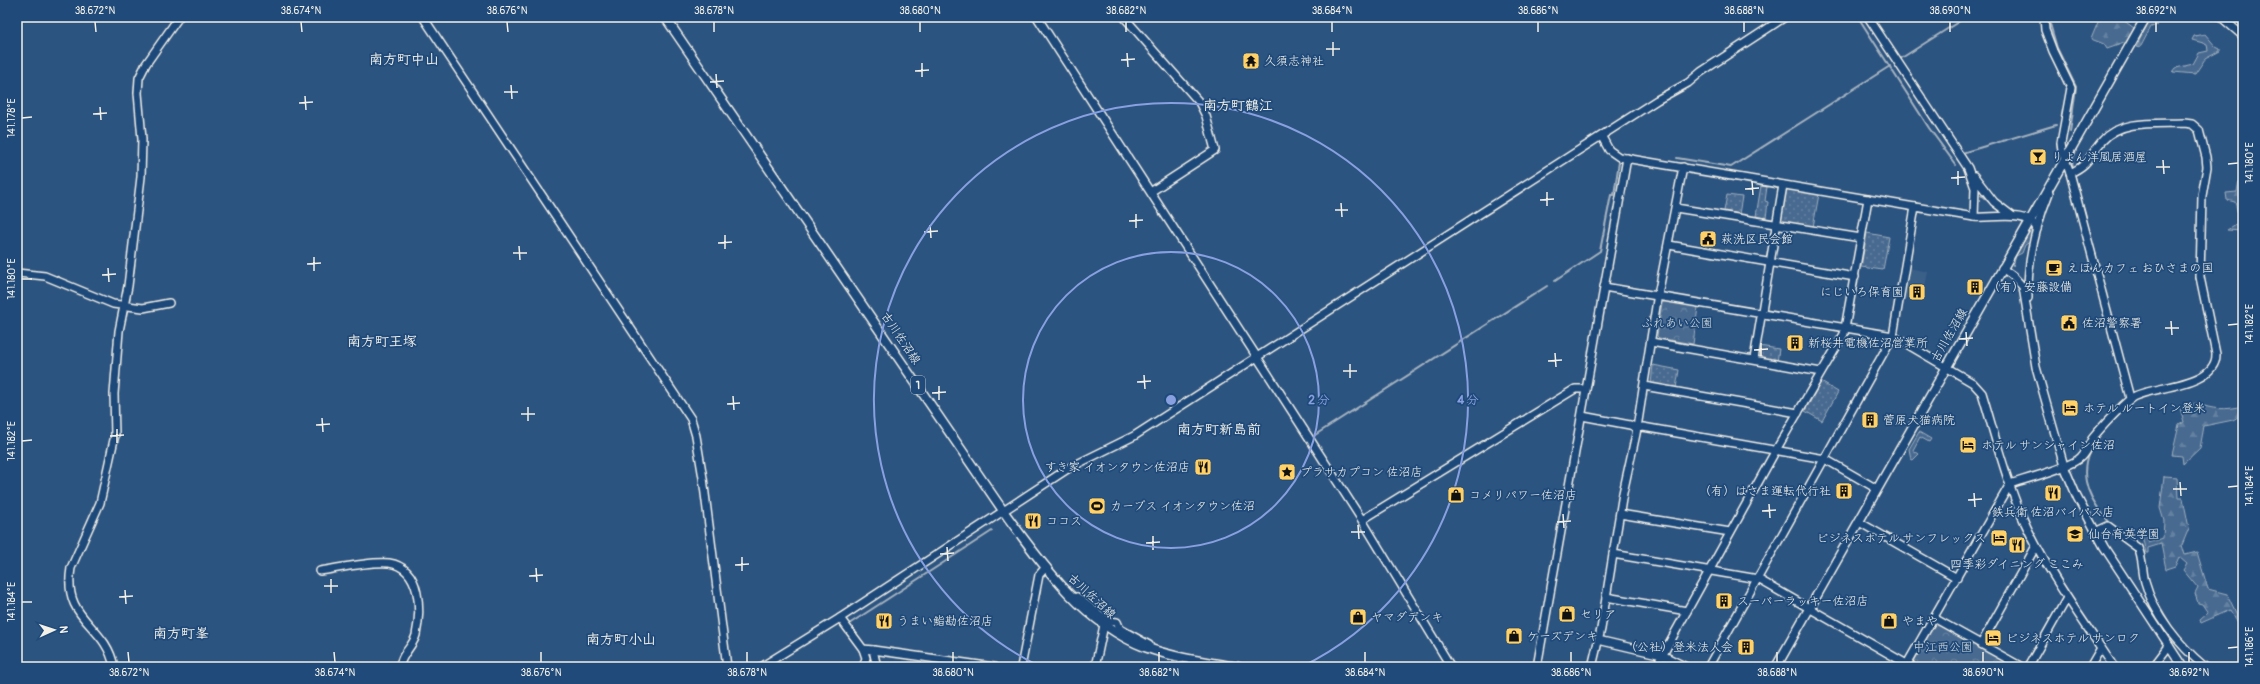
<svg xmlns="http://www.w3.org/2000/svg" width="2260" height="684" font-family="Pangolin,'Klee One',sans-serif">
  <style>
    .built { fill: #3b6088 }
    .grass { fill: url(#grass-dots); stroke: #9eaebc }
    .forest { fill: url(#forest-firs); stroke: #9eaebc }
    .park { fill: url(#park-crowns); stroke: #9eaebc }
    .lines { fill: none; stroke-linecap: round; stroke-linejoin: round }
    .stream { stroke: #a7b4c0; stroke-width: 2 }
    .minor-casing { stroke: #f4f1e8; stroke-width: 10 }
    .major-casing { stroke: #f4f1e8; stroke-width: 11 }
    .minor { stroke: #1f4a7a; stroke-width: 7 }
    .major { stroke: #1f4a7a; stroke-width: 8 }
    .ticks { fill: none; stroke: #f4f1e8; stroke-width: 1.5 }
    .ring { fill: none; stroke: #88a0e0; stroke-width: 2 }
    .labels { text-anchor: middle; stroke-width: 3.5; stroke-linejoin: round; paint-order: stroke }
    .shield { fill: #1f4a7a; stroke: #b4bfc7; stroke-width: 1 }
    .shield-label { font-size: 11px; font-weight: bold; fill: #f4f1e8 }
    .poi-label { font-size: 12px; fill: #f4f1e8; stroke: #1f4a7a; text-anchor: start }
    .park-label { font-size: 12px; fill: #dadddb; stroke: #1f4a7a }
    .street-label { font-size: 12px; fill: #f4f1e8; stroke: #1f4a7a }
    .quarter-label { font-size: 14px; font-weight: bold; fill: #f4f1e8; stroke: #1f4a7a }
    .centre { fill: #88a0e0; stroke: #1f4a7a; stroke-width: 2 }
    .ring-label { font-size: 12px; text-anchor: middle; font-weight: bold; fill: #88a0e0; stroke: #1f4a7a; stroke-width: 3.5; stroke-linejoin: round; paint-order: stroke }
    .neatline { fill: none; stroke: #f4f1e8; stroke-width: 1.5 }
    .ticks-label { font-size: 10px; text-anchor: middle; fill: #f4f1e8 }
  </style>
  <defs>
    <pattern id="grass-dots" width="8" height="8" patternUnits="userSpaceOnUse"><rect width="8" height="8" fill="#496b90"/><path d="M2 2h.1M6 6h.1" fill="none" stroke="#6481a0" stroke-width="1.8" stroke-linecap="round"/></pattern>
    <pattern id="forest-firs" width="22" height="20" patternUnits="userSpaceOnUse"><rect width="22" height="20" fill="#496b90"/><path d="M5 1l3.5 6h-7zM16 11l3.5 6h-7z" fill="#6481a0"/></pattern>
    <pattern id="park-crowns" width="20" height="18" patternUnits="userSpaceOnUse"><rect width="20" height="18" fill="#496b90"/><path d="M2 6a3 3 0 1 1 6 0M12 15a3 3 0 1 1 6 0" fill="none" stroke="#6481a0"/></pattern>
  </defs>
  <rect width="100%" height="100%" fill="#2c5481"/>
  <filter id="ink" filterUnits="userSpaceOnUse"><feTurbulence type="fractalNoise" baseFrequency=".025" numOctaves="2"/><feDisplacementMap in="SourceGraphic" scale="8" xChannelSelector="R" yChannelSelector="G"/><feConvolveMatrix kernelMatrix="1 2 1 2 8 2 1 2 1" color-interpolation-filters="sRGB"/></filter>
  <g filter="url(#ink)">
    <polygon class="built" points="1908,268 1928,272 1922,301 1902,297"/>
    <g class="grass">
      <polygon points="1761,186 1767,187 1765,201 1768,202 1766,218 1756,216"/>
      <polygon points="1786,188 1819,194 1813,227 1781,221 1778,218 1782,191"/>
      <polygon points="1727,195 1742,197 1739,214 1724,211"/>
      <polygon points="2031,227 2035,230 2026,276 2025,271 2030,242 2025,245 2022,253 2016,256 2013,266 2012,263"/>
      <polygon points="1867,233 1889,237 1883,270 1861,267"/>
      <polygon points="1759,346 1779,349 1777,362 1761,359 1758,355"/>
      <polygon points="1653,365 1679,370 1676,388 1651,384"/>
      <polygon points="1821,382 1838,392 1822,421 1805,411"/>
    </g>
    <g class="forest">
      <polygon points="2107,17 2119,17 2134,28 2127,42 2107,49 2104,44 2091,39 2098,22"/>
      <polygon points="2149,21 2158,25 2151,27 2140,48 2136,47"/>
      <polygon points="2205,34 2216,47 2220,49 2220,51 2205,59 2195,74 2173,72 2176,68 2193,64 2199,53 2208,51 2207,44 2192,40 2194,36"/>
      <polygon points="2241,168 2243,168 2243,248 2241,248 2241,231 2227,230 2240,222 2235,202 2227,200 2226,193 2237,192"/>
      <path d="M2196,403C2213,410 2225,410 2243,406V414L2233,420L2204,426L2200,448L2183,464L2182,456L2172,455L2179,425L2184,422L2180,408Z"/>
      <polygon points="1919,432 1931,439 1929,442 1920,437 1913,450 1919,454 1913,460 1911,459 1909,449"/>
      <polygon points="2164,476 2177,477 2178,498 2183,498 2189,528 2182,545 2185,555 2197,552 2208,589 2227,594 2239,619 2236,621 2230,610 2201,623 2200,620 2208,613 2202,604 2198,603 2195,594 2198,588 2183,570 2187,564 2179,557 2175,566 2166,569 2161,544 2148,548 2148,553 2146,553 2142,536 2146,535 2149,543 2163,538 2164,521 2160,508"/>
    </g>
    <g class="park">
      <polygon points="1666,301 1698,307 1693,344 1659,338 1657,336 1662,303"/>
      <polygon points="1938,623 2010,663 2008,667 1921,667 1915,664 1914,661 1935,624"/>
    </g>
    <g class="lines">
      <g class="stream">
        <polyline points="1858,17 1929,128 1956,165"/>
        <polyline points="2048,17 2057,48 2076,87 2070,132"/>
        <polyline points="1900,59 1966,17"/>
        <polyline points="1962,153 2056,125"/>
        <polyline points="1677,158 1731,167 1890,66"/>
        <polyline points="2073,169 2072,159 2076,151"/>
        <polyline points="2074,173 2103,285"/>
        <polyline points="1981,195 1998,210"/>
        <polyline points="1555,281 1600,251 1611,195 1614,195 1619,162"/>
        <polyline points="1315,435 1547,286"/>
        <path d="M2113,526C2085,497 2073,468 2101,433C2110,423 2121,414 2129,404"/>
        <polyline points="2153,595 2173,629"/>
        <polyline points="862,642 849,624 992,531"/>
        <polyline points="867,651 873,667"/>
      </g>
      <g class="minor-casing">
        <g id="minor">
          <polyline points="423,17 691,419 696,436 703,478 727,667"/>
          <polyline points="1037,17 1257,357 1657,100 1688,83 1701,72 1785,17"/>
          <polyline points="1124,17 1199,102 1206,116 1215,150 1152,191"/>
          <polyline points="1868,17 1968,168 1975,188 1974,217"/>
          <polyline points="2044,17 2045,30 2053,51 2071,88 2061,143 2062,151 2070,173 2130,398"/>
          <polyline points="2221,17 2243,36"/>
          <path d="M1602,137L1609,150L1619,157L1974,217C1990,219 2029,209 2037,229"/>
          <polyline points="1974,176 1994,202 2011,215"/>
          <polyline points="1676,208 1861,238"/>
          <polyline points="1669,245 1855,277"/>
          <polyline points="2002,268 2013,276 2023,287 2036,367 2064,466 2077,497 2104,547 2183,667"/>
          <polyline points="17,273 45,276 113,304 143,308 169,303"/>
          <path d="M1604,287L1893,336L1973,383L1982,393C1994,432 2004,474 2020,512C2044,568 2080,616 2114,667"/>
          <path d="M2028,298C2027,263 2036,225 2049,193"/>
          <polyline points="1651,342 1821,372"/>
          <polyline points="1754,359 1783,185"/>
          <polyline points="1644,386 1798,413"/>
          <polyline points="1582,416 1630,425 1637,428 1643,427 1825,459 1877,489"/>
          <polyline points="1620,514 1730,532"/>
          <polyline points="1362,520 1575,389 1586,389"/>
          <polyline points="1859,522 1957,578"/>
          <path d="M2095,532L2108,526L2138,548C2143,558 2142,571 2145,582C2154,615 2179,645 2205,667"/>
          <polyline points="1613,554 1758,579 1912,667"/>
          <path d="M320,571C340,568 369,561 389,563C422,568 421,611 416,635C413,647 400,655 400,667"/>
          <polyline points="1077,597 1108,621 1117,622 1120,629 1149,645"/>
          <polyline points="1606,597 1687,611"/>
          <polyline points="840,618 863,649 873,650 877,667"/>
          <polyline points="1934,618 2022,667"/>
          <polyline points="1598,640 1662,655 1686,667"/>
          <polyline points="1981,644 2036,546"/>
          <polyline points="873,650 994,667"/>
          <path d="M1907,664L2010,484C2025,479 2072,467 2081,457C2086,452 2089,445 2092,439C2099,430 2126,400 2135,396C2156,386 2217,386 2216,354L2200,277L2202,196L2207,167L2206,157L2199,130L2192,124L2184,123C2158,124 2120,119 2102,141C2089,156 2090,164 2070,173"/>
          <path d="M114,667C106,623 62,622 71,568L100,503L115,435L114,394L119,331L128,286L141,177L142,139L138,93L139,78L146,64L179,17"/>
          <polyline points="761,667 840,618 1069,468 1134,436 1257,357 1362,520 1451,667"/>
          <polyline points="863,667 866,658 863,649"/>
          <polyline points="1021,667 1039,575 1046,567"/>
          <polyline points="1095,667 1104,625"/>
          <polyline points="1537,667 1627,158"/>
          <polyline points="1592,667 1601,629 1623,493 1636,434 1657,300 1683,167"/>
          <polyline points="1656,667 1776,450 1844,334 1868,199"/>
          <polyline points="1708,667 1893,336 1915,207"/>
          <polyline points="2028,667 2067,598"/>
          <polyline points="2090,667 2101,648"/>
          <polyline points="2153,667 2169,646"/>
        </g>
      </g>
      <g class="major-casing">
        <g id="major">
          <path d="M665,17L1004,512C1042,564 1083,623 1145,647C1174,658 1207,662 1238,667"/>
          <polyline points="1776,667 2146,17"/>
        </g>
      </g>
      <use href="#minor" class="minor"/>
      <use href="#major" class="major"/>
    </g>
  </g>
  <path class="ticks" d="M95,22L96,32M301,22L302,32M507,22L508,32M714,22V32M920,22V32M1126,22V32M1332,22V32M1538,22V32M1744,22V32M1950,22V32M2156,22V32M1333,42V56M1326,49H1340M1127,53L1128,67M1121,60L1135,59M922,63V77M915,71L929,70M716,74L717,88M710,82L724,81M511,85L512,99M504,92H518M305,96L306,110M299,103L313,102M100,107L101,120M93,114L107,113M22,118L32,117M2163,160L2164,174M2228,164L2238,163M2156,167H2170M1958,171V185M1951,178L1965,177M1752,181L1753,195M1745,189L1759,188M1547,192V206M1540,200L1554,199M1341,203L1342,217M1335,210H1348M1136,214V228M1129,221L1143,220M930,225L931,238M924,232L938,231M725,235V249M718,243L732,242M519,246L520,260M513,253H527M314,257V271M307,264L321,263M108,268L109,282M102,275L116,274M22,279H32M2171,321L2172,335M2228,325L2238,324M2165,328H2179M1966,332L1967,346M1959,339L1973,338M1761,343V356M1754,350L1768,349M1555,353L1556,367M1548,361L1562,360M1350,364V378M1343,371H1357M1144,375L1145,389M1137,382L1151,381M939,386V400M932,393L946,392M733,396L734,410M727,404L740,403M528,407V421M521,414H535M322,418L323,432M316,425L330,424M117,429V443M110,436L124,435M22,441L32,440M2180,482L2181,496M2228,487L2238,486M2173,489H2187M1974,493L1975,507M1968,500L1982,499M1769,504L1770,518M1762,511L1776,510M1563,514L1564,528M1557,522L1571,521M1358,525L1359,539M1351,532H1365M1153,536V550M1146,543L1160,542M947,547L948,561M940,554L954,553M742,557V571M735,565L749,564M536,568L537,582M529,576L543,575M331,579V593M324,586H338M125,590L126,604M119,597L133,596M22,602H32M2228,648L2238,647M128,652L129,662M334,652L335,662M541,652V662M747,652V662M953,652V662M1159,652V662M1365,652V662M1571,652V662M1777,652V662M1983,652V662M2189,652V662"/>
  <g class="ring">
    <circle cx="1171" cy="400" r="148"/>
    <path d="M1041 667A297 297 0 1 1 1301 667"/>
  </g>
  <defs>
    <g id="temple-square" transform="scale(0.9)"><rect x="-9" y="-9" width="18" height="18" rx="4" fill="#ffd166" stroke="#1f4a7a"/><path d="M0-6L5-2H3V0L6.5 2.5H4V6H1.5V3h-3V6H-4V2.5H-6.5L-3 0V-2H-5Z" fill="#111"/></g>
    <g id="bar-square" transform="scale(0.9)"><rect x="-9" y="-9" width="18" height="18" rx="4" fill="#ffd166" stroke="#1f4a7a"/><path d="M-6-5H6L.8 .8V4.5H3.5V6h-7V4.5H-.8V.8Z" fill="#111"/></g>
    <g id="civic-square" transform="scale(0.9)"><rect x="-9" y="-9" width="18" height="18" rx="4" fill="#ffd166" stroke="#1f4a7a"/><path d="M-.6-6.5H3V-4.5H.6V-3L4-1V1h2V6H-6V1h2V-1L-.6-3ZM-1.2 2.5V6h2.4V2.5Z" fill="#111"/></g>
    <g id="cafe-square" transform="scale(0.9)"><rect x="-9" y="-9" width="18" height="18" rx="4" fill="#ffd166" stroke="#1f4a7a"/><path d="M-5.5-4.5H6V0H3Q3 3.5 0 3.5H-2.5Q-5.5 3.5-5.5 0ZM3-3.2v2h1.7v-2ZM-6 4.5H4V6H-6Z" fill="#111"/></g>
    <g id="building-square" transform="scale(0.9)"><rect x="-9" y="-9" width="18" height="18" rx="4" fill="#ffd166" stroke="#1f4a7a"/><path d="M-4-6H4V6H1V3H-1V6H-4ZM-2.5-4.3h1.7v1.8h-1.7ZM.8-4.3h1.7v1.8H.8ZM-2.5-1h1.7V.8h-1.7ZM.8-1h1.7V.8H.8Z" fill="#111"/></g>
    <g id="hotel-square" transform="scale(0.9)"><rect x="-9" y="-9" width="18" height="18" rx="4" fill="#ffd166" stroke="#1f4a7a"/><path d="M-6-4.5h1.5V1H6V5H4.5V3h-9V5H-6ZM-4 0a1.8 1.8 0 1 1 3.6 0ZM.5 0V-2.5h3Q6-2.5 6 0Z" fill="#111"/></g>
    <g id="restaurant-square" transform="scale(0.9)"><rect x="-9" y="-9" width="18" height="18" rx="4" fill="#ffd166" stroke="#1f4a7a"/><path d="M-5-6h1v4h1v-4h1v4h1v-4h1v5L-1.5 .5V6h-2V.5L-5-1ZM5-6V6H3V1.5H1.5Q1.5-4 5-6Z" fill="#111"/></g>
    <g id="sight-square" transform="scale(0.9)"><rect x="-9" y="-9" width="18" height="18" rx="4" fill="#ffd166" stroke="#1f4a7a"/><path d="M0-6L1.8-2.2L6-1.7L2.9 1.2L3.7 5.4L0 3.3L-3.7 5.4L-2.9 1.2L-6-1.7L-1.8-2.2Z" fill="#111"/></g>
    <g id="shop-square" transform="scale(0.9)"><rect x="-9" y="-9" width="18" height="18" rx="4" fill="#ffd166" stroke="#1f4a7a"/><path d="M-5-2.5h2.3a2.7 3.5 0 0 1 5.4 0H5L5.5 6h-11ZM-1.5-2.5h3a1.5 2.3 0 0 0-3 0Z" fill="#111"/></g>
    <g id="stadium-square" transform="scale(0.9)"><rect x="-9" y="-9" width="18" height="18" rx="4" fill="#ffd166" stroke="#1f4a7a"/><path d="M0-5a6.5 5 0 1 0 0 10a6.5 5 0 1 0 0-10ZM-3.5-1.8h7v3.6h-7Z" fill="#111"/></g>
    <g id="school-square" transform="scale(0.9)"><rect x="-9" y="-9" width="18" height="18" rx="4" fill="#ffd166" stroke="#1f4a7a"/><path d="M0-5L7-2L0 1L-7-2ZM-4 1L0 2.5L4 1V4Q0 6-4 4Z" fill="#111"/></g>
  </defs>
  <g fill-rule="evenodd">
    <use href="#temple-square" x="1251" y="61"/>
    <use href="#bar-square" x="2038" y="157"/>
    <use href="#civic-square" x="1708" y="239"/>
    <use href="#cafe-square" x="2054" y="268"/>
    <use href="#building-square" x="1975" y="287"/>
    <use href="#building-square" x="1917" y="292"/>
    <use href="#civic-square" x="2069" y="323"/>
    <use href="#building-square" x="1795" y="343"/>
    <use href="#hotel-square" x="2070" y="408"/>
    <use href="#building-square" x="1870" y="420"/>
    <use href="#hotel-square" x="1968" y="445"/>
    <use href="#restaurant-square" x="1203" y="467"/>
    <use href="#sight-square" x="1287" y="472"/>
    <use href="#building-square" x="1844" y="491"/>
    <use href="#restaurant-square" x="2053" y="493"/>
    <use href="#shop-square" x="1456" y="495"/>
    <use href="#stadium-square" x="1097" y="506"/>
    <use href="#restaurant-square" x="1033" y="521"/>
    <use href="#school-square" x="2075" y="534"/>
    <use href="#hotel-square" x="1999" y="538"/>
    <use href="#restaurant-square" x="2017" y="545"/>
    <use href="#building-square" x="1724" y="601"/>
    <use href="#shop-square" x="1567" y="614"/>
    <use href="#shop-square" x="1358" y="617"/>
    <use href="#restaurant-square" x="884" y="621"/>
    <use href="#shop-square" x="1889" y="621"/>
    <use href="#shop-square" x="1514" y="636"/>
    <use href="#hotel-square" x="1993" y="638"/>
    <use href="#building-square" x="1746" y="647"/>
  </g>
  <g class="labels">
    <rect class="shield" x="911" y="376" width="14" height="18" rx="3"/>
    <g class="shield-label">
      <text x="918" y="389">1</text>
    </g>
    <g class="poi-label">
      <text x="1264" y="65">久須志神社</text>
      <text x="2051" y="161">りよん洋風居酒屋</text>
      <text x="1721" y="243">萩洗区民会館</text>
      <text x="2067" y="272">えほんカフェ おひさまの国</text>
      <text x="1988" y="291">（有）安藤設備</text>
      <text x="1904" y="296" text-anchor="end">にじいろ保育園</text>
      <text x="2082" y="327">佐沼警察署</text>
      <text x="1808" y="347">新桜井電機佐沼営業所</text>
      <text x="2083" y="412">ホテル ルートイン登米</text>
      <text x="1883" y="424">菅原犬猫病院</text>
      <text x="1981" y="449">ホテル サンシャイン佐沼</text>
      <text x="1190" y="471" text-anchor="end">すき家 イオンタウン佐沼店</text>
      <text x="1300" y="476">プラサカプコン 佐沼店</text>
      <text x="1831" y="495" text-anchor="end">（有）はさま運転代行社</text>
      <text x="1469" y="499">コメリパワー佐沼店</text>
      <text x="1110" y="510">カーブス イオンタウン佐沼</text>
      <text x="2053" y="516" text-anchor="middle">鉄兵衛 佐沼バイパス店</text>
      <text x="1046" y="525">ココス</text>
      <text x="2088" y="538">仙台育英学園</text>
      <text x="1986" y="542" text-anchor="end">ビジネスホテル サンフレックス</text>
      <text x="2017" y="568" text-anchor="middle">四季彩ダイニング ここみ</text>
      <text x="1737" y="605">スーパーラッキー佐沼店</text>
      <text x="1580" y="618">セリア</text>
      <text x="1371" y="621">ヤマダデンキ</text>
      <text x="897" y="625">うまい鮨勘佐沼店</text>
      <text x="1902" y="625">やまや</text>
      <text x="1527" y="640">ケーズデンキ</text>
      <text x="2006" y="642">ビジネスホテル サンロク</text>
      <text x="1733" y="651" text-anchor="end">（公社）登米法人会</text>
    </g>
    <g class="park-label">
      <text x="1677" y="327">ふれあい公園</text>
      <text x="1943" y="651">中江西公園</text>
    </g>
    <g class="street-label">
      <text transform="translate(1949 335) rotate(-60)" y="4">古川佐沼線</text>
      <text transform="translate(901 338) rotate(56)" y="4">古川佐沼線</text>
      <text transform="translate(1092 596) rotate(43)" y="4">古川佐沼線</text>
    </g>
    <g class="quarter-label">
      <text x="404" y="64">南方町中山</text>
      <text x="1238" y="110">南方町鶴江</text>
      <text x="382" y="346">南方町王塚</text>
      <text x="1219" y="434">南方町新島前</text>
      <text x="181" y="638">南方町峯</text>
      <text x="621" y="644">南方町小山</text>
    </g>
  </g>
  <circle cx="1171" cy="400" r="6" class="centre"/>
  <g class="ring-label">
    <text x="1319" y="404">2 分</text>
    <text x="1468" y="404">4 分</text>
  </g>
  <rect width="2260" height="684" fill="none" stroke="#1f4a7a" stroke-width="44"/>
  <g transform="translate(54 630) rotate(87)" stroke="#1f4a7a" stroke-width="3" paint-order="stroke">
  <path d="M0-3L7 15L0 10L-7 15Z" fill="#f4f1e8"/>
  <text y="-6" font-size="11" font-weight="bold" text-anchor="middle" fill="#f4f1e8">N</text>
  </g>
  <rect x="22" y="22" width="2216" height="640" class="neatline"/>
  <g class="ticks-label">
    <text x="95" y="14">38.672°N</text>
    <text x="301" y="14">38.674°N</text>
    <text x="507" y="14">38.676°N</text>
    <text x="714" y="14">38.678°N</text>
    <text x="920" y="14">38.680°N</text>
    <text x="1126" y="14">38.682°N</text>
    <text x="1332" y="14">38.684°N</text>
    <text x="1538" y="14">38.686°N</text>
    <text x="1744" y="14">38.688°N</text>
    <text x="1950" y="14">38.690°N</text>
    <text x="2156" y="14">38.692°N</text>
    <text transform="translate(11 118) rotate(-90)" y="4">141.178°E</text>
    <text transform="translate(2249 163) rotate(-90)" y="4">141.180°E</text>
    <text transform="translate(11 279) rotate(-90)" y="4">141.180°E</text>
    <text transform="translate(2249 324) rotate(-90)" y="4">141.182°E</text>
    <text transform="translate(11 441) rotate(-90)" y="4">141.182°E</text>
    <text transform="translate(2249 486) rotate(-90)" y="4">141.184°E</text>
    <text transform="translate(11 602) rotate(-90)" y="4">141.184°E</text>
    <text transform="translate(2249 647) rotate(-90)" y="4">141.186°E</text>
    <text x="129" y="676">38.672°N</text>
    <text x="335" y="676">38.674°N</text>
    <text x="541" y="676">38.676°N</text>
    <text x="747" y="676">38.678°N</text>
    <text x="953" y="676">38.680°N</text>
    <text x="1159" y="676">38.682°N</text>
    <text x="1365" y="676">38.684°N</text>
    <text x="1571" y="676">38.686°N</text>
    <text x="1777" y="676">38.688°N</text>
    <text x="1983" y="676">38.690°N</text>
    <text x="2189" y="676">38.692°N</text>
  </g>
</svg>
